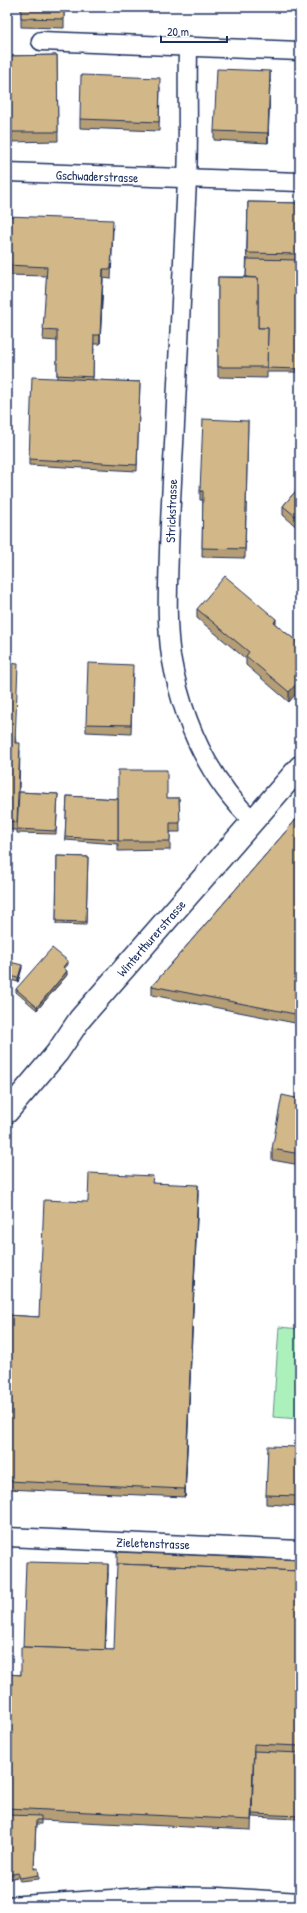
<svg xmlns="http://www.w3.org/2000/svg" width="307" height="1913" font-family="'Patrick Hand',sans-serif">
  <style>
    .green { fill: #acf1bc; stroke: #64908d }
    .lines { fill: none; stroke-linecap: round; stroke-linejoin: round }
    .minor-casing { stroke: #1b2f5e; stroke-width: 21 }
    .secondary-casing { stroke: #1b2f5e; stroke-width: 25 }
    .minor { stroke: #fff; stroke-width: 18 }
    .secondary { stroke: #fff; stroke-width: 22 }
    .wall { fill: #b59e75; stroke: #1b2f5e }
    .shaded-wall { fill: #93815f; stroke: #1b2f5e }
    .building { fill: #d2b888; stroke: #1b2f5e }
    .labels { text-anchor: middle; stroke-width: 3; stroke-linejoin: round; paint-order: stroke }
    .street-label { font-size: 13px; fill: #1b2f5e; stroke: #fff }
  </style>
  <rect width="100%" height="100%" fill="#fff"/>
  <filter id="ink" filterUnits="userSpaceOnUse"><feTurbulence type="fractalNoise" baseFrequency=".025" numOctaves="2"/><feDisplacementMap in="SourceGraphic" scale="8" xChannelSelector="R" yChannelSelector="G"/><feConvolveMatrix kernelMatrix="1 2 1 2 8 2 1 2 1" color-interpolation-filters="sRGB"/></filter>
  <g filter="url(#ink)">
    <polygon class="green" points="279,1327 300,1329 300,1419 273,1417"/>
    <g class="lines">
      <g class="minor-casing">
        <g id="minor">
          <polyline points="41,41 300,51"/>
          <path d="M188,48C187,92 189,136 187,180C183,268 178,356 174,444C172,480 170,516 169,552C168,586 166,621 171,656C182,719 207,777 253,821"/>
          <polyline points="7,172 300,182"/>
          <polyline points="7,1537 300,1550"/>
          <polyline points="7,1906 157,1896 219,1897 300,1902"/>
        </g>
      </g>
      <g class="secondary-casing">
        <polyline id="secondary" points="7,1112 57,1053 80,1019 300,767"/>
      </g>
      <use href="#minor" class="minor"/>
      <use href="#secondary" class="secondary"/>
    </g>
    <g class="wall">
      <polygon points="21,7 64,7 64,28 21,27"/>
      <polygon points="57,55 58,141 9,142 7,56"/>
      <polygon points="270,80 268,143 214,140 214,131"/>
      <polygon points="160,87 159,131 80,128 80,119"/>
      <polygon points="248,202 300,203 300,372 267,372 267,378 218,377 218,277 246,277"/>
      <polygon points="7,216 113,230 111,279 103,278 100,344 94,344 93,380 140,382 137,471 29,465 29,459 57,378 57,341 43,340 47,276 7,275"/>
      <polygon points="248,421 245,558 202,557 203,500 200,500 200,491"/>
      <polygon points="300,486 300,530 283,515 283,506"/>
      <polygon points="197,609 276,625 300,644 289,702 246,665 246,659 197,618"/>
      <polygon points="7,663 16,743 20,751 19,792 58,794 56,834 17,833 17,830 7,830"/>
      <polygon points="133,673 131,734 86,732 86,724"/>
      <polygon points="67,796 118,799 179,798 180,832 170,832 170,850 118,851 118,844 65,840"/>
      <polygon points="300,815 300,1024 152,995 152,986"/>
      <polygon points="57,856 88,857 86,925 56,924"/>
      <polygon points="68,964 64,969 67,975 37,1010 16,992 16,989"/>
      <polygon points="22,968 18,982 7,979 7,975"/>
      <polygon points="300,1099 300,1165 272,1160 272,1149"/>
      <polygon points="153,1183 198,1194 185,1497 7,1489 7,1315 39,1317 88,1202"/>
      <polygon points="300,1447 300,1500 299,1500 299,1506 266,1504 266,1495"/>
      <polygon points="300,1560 300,1819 252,1817 253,1775 251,1830 41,1820 41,1824 36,1824 34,1869 39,1875 39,1879 20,1881 18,1877 7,1879 7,1674 21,1675 23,1647 108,1573 105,1650 114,1650"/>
    </g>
    <g class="shaded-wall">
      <polygon points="270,71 270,80 268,143 268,133"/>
      <polygon points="103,269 103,278 100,344 100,335"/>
      <polygon points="276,619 276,628 274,623"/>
      <polygon points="300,680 300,689 289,702 289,692"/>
      <polygon points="68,961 68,964 63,971 63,967"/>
      <polygon points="22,965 22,968 18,982 18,978"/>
      <polygon points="67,971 67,975 37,1010 37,1007"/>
      <polygon points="198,1185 198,1194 185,1497 185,1489"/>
      <polygon points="108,1564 108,1573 105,1660 105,1650"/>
    </g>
    <g class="building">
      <polygon points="21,7 64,7 64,19 21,18"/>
      <polygon points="57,55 58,132 9,132 7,56"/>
      <polygon points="217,69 270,71 268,133 214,131"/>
      <polygon points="81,75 160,78 159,122 80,119"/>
      <polygon points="248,202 300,203 300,254 247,253"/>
      <polygon points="7,216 113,220 111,269 103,269 100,335 94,335 93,377 57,375 57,331 43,330 47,267 7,265"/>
      <polygon points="247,259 300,260 300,369 267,368 268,328 258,328 258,278 246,277"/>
      <polygon points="218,277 258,278 258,328 268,328 267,367 218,367"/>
      <polygon points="32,377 140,382 137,465 29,459"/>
      <polygon points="203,419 248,421 245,549 202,548 203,491 200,491"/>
      <polygon points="300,486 300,520 283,506"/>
      <polygon points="225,576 276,619 274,623 300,644 300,680 289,692 246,656 249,652 197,609"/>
      <polygon points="7,663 18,664 15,743 20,743 17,822 7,821"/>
      <polygon points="88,663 133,665 131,725 86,724"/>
      <polygon points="118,770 167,770 167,798 179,798 180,823 170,823 170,841 118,841"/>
      <polygon points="19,792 58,794 56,831 17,829"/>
      <polygon points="67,796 118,799 118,840 65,837"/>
      <polygon points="300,815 300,1015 152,986"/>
      <polygon points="57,856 88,857 86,922 56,921"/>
      <polygon points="52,948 68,961 63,967 67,971 37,1007 16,989"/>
      <polygon points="10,962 22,965 18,978 7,975"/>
      <polygon points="282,1095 300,1099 300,1154 272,1149"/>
      <polygon points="89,1173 153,1176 152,1183 198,1185 185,1489 7,1481 7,1315 39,1317 44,1200 88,1202"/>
      <polygon points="268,1446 300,1447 300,1491 299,1491 299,1496 266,1495"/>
      <polygon points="117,1552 300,1560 300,1571 117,1564"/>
      <polygon points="26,1562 108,1564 105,1650 23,1647"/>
      <polygon points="117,1564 300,1571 300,1746 254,1744 251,1820 7,1808 7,1674 21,1675 21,1647 114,1650"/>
      <polygon points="254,1751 300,1753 300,1816 252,1814"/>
      <polygon points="7,1815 41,1816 41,1820 36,1820 34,1869 38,1868 39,1875 20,1878 18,1873 7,1875"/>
    </g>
  </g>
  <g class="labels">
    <g class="street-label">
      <text transform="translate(97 176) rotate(2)" y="5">Gschwaderstrasse</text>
      <text transform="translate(171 511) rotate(-88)" y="5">Strickstrasse</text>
      <text transform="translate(151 938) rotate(-49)" y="5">Winterthurerstrasse</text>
      <text transform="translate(153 1543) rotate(2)" y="5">Zieletenstrasse</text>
    </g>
  </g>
  <rect width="307" height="1913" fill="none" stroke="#fff" stroke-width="24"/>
  <rect x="12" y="12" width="283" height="1889" fill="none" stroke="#1b2f5e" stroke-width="1.5" filter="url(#ink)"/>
  <path d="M161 36v6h66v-6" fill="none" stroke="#1b2f5e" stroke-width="2"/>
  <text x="167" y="36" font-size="12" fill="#1b2f5e" stroke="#ffffff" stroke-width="3" paint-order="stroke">20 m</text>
</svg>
